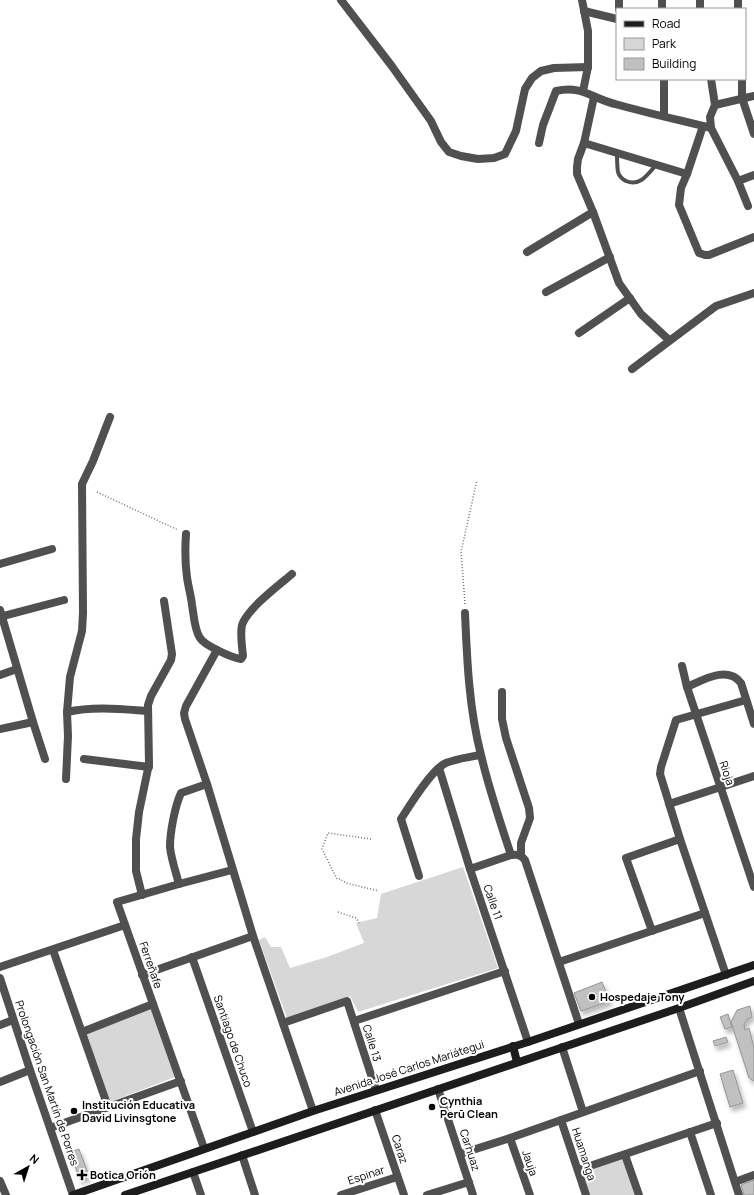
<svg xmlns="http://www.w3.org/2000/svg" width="754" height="1195" font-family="Manrope,sans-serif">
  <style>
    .green { fill: #d7d7d7 }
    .building { fill: #c0c0c0; stroke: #949494; filter: url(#shadow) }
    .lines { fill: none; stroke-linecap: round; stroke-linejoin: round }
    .path { stroke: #727272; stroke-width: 1.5; stroke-dasharray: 1 2; stroke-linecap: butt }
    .service { stroke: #505050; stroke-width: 4 }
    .minor { stroke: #505050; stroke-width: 8 }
    .secondary { stroke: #1d1d1d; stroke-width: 8 }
    .poi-dot { fill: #000; stroke: #fff; stroke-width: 1.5 }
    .labels { text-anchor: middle; stroke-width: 4; stroke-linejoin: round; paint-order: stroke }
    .street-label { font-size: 11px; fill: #000; stroke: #fff }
    .poi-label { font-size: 11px; font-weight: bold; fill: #000; stroke: #fff; text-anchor: start }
  </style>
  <defs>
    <filter id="shadow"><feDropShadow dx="2.5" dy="4.5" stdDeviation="2" flood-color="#0004"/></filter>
  </defs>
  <rect width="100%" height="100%" fill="#fff"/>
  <g class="green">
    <polygon points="463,867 498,968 358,1012 350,996 287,1018 259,940 265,937 271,947 281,947 290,968 327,957 364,943 356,923 377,918 381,894"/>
    <polygon points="150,1007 175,1077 110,1102 85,1031"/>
    <polygon points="622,1158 635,1195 589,1195 582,1172"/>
  </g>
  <g class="building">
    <polygon points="602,982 610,1001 581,1011 574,993"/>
    <polygon points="750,1006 752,1017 747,1019 744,1025 745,1030 749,1028 754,1048 754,1081 749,1078 731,1022 737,1010"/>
    <polygon points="728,1014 732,1027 725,1029 720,1017"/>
    <polygon points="726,1037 728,1042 715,1046 713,1041"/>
    <polygon points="733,1070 743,1103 730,1107 720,1074"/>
    <polygon points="79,1149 89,1176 80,1180 70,1152"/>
    <polygon points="754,1180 754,1195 744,1195 741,1185"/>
  </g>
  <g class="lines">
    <g class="path">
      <polyline points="97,492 178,530"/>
      <polyline points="465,604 461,552 477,480"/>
      <polyline points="371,839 328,833 322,849 337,879 340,879 346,883 379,891"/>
      <polyline points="338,912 356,918 359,923"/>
    </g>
    <path class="service" d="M617,153C617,159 617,166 618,172C619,176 623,180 626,181C640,187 648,174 656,165"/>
    <g class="minor">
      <polyline points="341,0 391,65 431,121 441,142 449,152 461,156 478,159 494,158 505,154 516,131 525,89 532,78 541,71 554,68 588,67"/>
      <polyline points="582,0 588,31 588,67 583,91"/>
      <polyline points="619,0 619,9"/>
      <polyline points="662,0 662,9"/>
      <polyline points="700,0 700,9"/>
      <polyline points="738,9 738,0"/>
      <polyline points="584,11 617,19"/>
      <polyline points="664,79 664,116"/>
      <polyline points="711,79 715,105 710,117 711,128 738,181 754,175"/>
      <polyline points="742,79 742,98 754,134"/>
      <polyline points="594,97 584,143 578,159 577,167 577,174 593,212 619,283 641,314 669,340"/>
      <polyline points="715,105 754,96"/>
      <polyline points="703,126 687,174 681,188 679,205 699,253 705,255 709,255 754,237"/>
      <path d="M539,143L543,125L556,91C582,85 591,98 615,104C647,113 679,120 711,128"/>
      <polyline points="584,143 687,174"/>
      <polyline points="738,181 748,206"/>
      <polyline points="527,252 593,212"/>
      <polyline points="546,292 610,257"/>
      <polyline points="579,333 630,298"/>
      <polyline points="632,369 716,306 754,293"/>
      <path d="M186,534C185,548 185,563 187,577C188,586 191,595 192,605C194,615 194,629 200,638C204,645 232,658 241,659L243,656C242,646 240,634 242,625C247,609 279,585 292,574"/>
      <polyline points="0,564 52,549"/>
      <polyline points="0,610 33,722 45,759"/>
      <path d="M465,613C467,660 469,709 481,755C489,789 500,822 511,855"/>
      <polyline points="0,617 64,600"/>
      <polyline points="217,650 186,706 184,713 185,719 207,784 253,936 313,1111"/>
      <polyline points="682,666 687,687 754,887"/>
      <polyline points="0,675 17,669"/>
      <path d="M687,687C703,680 728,665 741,683L754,724"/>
      <polyline points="502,692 502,719 506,738 529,808 530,818 521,843 521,856"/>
      <path d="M67,712C93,706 121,709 148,711"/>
      <polyline points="0,729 33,722"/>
      <polyline points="84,759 149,767"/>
      <polyline points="439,768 470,869 528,1042"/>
      <polyline points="66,779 68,736 67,712 70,677 82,631 83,613 82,484 93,461 110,417"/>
      <polyline points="669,804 754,776"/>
      <path d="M470,869L511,855C518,854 521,855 525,860L579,1024"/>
      <path d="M419,876L401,819C410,805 430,772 444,764C453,759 470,757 480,755"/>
      <path d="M179,884C176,873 171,858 170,847C170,832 175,806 181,793L207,784"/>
      <polyline points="142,895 136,871 136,839 139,812 149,764 148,705 151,696 171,660 172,654 164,601"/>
      <polyline points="652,931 626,858 680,839"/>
      <polyline points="53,950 108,1107"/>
      <polyline points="192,957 253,1132"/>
      <polyline points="559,962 705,913"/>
      <polyline points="0,967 125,925"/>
      <polyline points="142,975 253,936"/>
      <polyline points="726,975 680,839 660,774 661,767 676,720 746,700"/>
      <polyline points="0,978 30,1070 73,1195"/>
      <polyline points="679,1008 739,1195"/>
      <polyline points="354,1021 505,971"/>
      <polyline points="283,1023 347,1001 376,1090"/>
      <polyline points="0,1025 13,1020"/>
      <polyline points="82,1032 153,1004"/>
      <polyline points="562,1047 583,1112"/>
      <polyline points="0,1082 30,1070"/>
      <polyline points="438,1089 473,1195"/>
      <polyline points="375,1110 404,1195"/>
      <polyline points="561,1120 586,1195"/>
      <polyline points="50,1128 181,1081"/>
      <polyline points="690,1132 711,1195"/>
      <polyline points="510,1138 530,1195"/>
      <polyline points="204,1148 117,902 179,884 232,870"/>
      <polyline points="460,1154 510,1138 700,1071"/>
      <polyline points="242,1155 255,1195"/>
      <polyline points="625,1155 639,1195"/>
      <polyline points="578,1170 717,1123"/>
      <polyline points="193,1172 201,1195"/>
      <polyline points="0,1181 6,1195"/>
      <polyline points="735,1182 754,1175"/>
      <polyline points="341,1195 397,1177"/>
      <polyline points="427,1195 469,1182"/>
    </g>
    <g class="secondary">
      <polyline points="513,1046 517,1062"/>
      <polyline points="73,1195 313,1111 528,1042 754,965"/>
      <polyline points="125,1195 679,1008 754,981"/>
    </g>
  </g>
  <g class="poi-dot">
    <circle cx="592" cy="997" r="4"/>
    <circle cx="432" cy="1107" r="4"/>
    <circle cx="74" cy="1111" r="4"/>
    <path d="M80 1169h4v4h4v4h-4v4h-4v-4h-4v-4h4z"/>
  </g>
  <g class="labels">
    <g class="street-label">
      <text transform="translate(727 773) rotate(72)" y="4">Rioja</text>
      <text transform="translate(493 902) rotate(71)" y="4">Calle 11</text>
      <text transform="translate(151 965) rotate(71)" y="4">Ferreñafe</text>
      <text transform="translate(233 1041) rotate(71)" y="4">Santiago de Chuco</text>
      <text transform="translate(372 1043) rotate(73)" y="4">Calle 13</text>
      <text transform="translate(409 1068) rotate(-18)" y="4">Avenida José Carlos Mariátegui</text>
      <text transform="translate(47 1083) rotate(71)" y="4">Prolongación San Martín de Porres</text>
      <text transform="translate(400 1149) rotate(72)" y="4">Caraz</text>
      <text transform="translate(470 1150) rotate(72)" y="4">Carhuaz</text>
      <text transform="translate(584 1154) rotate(72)" y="4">Huamanga</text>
      <text transform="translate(530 1163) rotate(71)" y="4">Jauja</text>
      <text transform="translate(366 1175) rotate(-18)" y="4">Espinar</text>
    </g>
    <g class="poi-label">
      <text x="600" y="1001">Hospedaje Tony</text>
      <text x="440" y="1105">Cynthia<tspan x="440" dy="13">Perū Clean</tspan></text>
      <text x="82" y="1109">Institución Educativa<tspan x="82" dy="13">David Livinsgtone</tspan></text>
      <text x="90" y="1179">Botica Orión</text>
    </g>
  </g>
  <rect x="616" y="8" width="130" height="72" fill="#ffffff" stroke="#999999"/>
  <rect x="624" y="21" width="20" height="6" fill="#1d1d1d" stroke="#999999"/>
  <text x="652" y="28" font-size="12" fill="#000000">Road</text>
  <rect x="624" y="38" width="20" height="12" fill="#d7d7d7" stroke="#999999"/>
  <text x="652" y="48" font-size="12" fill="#000000">Park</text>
  <rect x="624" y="58" width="20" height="12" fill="#c0c0c0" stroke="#999999"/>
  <text x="652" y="68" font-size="12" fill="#000000">Building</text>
  <g transform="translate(28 1167) rotate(39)" stroke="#ffffff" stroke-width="3" paint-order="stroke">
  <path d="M0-3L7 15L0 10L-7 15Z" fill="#000000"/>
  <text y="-6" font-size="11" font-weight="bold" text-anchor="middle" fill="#000000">N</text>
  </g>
</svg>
